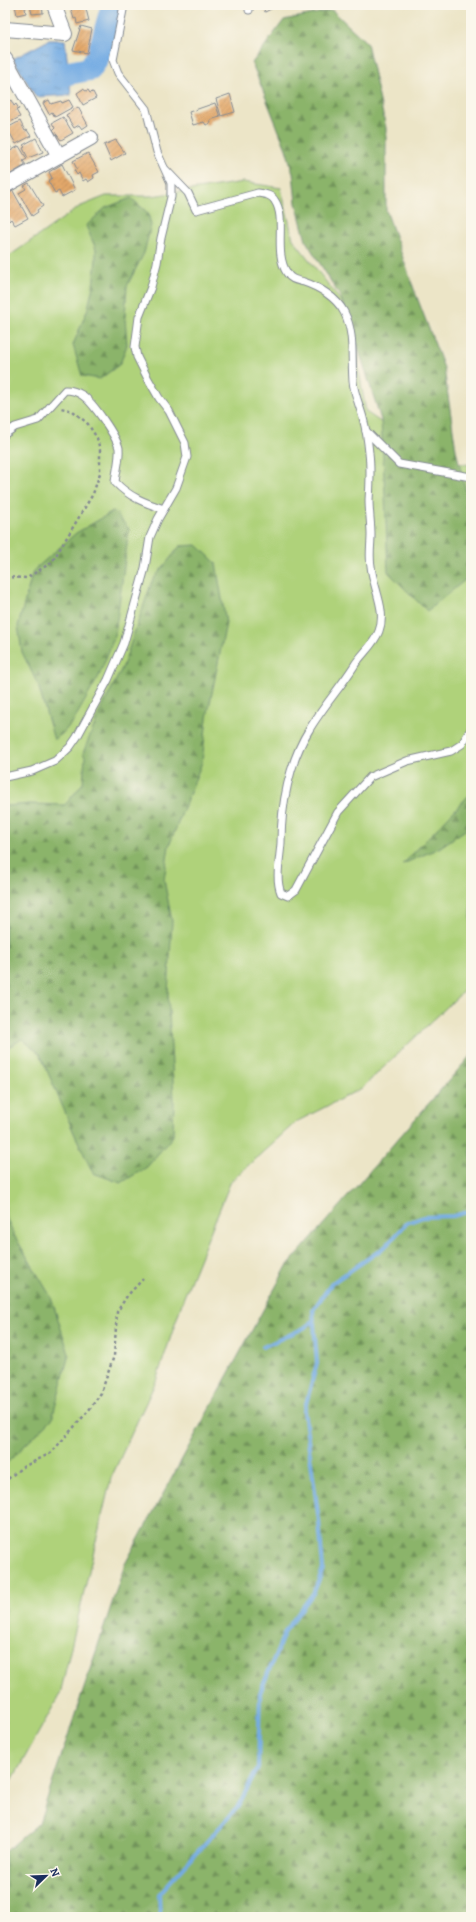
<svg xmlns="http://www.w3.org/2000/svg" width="476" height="1922" font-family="Alegreya,serif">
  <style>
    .green { fill: #afd27a; stroke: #65806c }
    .forest { fill: url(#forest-firs); stroke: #537264 }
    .water { fill: url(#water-ripples); stroke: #486ea0 }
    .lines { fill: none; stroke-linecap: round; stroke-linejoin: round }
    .stream { stroke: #74ace3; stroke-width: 4 }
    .river { stroke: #74ace3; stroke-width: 24 }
    .building { fill: url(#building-hatch) }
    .service-casing { stroke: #848a92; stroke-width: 9 }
    .minor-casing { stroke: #848a92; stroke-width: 16 }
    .path { stroke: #848a92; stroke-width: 2.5; stroke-dasharray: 3 3; stroke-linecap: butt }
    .service { stroke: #fff; stroke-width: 7 }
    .minor { stroke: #fff; stroke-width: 14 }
  </style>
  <defs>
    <pattern id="forest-firs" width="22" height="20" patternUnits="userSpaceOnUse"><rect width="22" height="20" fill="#8bb46a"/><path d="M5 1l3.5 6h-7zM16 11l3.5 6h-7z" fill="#71935a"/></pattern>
    <pattern id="water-ripples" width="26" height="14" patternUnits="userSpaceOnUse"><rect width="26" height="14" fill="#74ace3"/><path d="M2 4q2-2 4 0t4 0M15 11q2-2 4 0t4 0" fill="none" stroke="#5e8cbb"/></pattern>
    <pattern id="building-hatch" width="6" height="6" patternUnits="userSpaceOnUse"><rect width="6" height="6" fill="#e4a96b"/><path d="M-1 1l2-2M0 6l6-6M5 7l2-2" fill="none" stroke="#b88a5b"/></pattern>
  </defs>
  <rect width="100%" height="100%" fill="#fbf7ec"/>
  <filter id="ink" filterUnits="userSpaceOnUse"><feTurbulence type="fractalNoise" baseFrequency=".025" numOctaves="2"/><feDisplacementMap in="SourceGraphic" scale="8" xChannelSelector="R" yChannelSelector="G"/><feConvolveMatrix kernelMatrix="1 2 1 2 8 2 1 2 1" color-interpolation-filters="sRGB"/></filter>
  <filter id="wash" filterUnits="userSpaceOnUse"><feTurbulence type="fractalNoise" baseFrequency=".012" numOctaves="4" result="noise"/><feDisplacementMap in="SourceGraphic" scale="16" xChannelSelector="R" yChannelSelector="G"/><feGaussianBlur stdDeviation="0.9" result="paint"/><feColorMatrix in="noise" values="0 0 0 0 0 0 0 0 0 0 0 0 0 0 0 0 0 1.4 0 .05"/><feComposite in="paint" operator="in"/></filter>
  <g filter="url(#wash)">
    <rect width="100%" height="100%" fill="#ece5c7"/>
    <polygon class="green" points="243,182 281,188 293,239 355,319 359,371 366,412 436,460 471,465 471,984 362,1088 296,1122 231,1181 184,1297 156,1381 111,1478 60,1694 5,1793 5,259 79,207 106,196 152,196"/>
    <g class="forest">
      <polygon points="332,10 367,43 386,128 386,210 415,292 444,368 456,450 471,513 470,576 427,611 388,572 385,495 381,420 350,322 340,296 306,241 296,203 293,173 286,149 252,63 284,20"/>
      <polygon points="131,198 148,213 151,225 144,253 127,286 125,317 127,345 120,364 100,379 82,376 73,345 88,308 93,286 96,260 96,249 86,226 105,208"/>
      <polygon points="114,511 129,529 115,635 99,676 74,720 63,733 54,740 38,685 22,652 18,626 33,571 76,533"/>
      <polygon points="197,545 216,563 226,623 207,718 202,762 169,846 164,880 172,921 168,994 174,1099 173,1136 147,1167 121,1183 93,1173 74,1133 40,1054 22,1039 5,1049 5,806 30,804 65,805 83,783 85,757 83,753 99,714 123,666 152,581 180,546"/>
      <polygon points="471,793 471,826 439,848 403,864"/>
      <polygon points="471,1055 471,1917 5,1917 5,1852 39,1823 125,1564 287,1266"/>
      <polygon points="5,1215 14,1235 51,1297 69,1354 52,1419 5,1465"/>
    </g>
    <polygon class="water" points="49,40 65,40 71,95 36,97 13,59"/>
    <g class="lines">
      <g class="stream">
        <polyline points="263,1347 304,1328 313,1321"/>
        <polyline points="160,1917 159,1894 237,1808 258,1768 260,1693 285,1631 314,1592 323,1569 319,1521 304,1411 317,1363 313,1310 332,1283 385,1247 407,1223 423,1217 453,1216 471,1211"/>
      </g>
      <polyline class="river" points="68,73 90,69 99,54 113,5"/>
    </g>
    <g id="blocks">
      <g class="building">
        <polygon points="15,5 27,5 27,7 25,8 26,13 17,15"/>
        <polygon points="30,5 42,5 43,13 32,14"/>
        <polygon points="85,5 89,21 77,24 76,18 74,19 71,9"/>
        <polygon points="262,5 279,5 265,12"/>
        <polygon points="81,26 92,29 87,53 73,50"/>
        <polygon points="83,89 86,91 88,90 90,93 93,92 96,98 83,105 77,93"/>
        <polygon points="230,94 235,112 221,116 216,99"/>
        <polygon points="11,100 14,106 16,104 19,109 16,110 20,117 5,125 5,103"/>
        <polygon points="49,100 51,104 61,101 62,103 69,100 73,107 55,117 52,112 49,114 43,103"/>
        <polygon points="215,103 220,117 210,120 211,123 206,125 204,122 193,125 189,112"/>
        <polygon points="78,107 88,125 82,129 79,125 74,128 66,115"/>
        <polygon points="63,117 73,133 61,140 53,130 55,128 52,123"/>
        <polygon points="20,121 25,131 27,130 31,136 16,144 7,128"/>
        <polygon points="5,137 11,148 5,151"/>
        <polygon points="36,138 43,152 28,158 23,148 25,147 23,145"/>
        <polygon points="116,140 125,153 111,161 104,145"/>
        <polygon points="19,146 27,159 23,161 26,165 7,176 5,172 9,170 7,167 9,165 5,159 5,154"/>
        <polygon points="88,153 99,172 93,175 94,178 88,182 86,179 83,181 79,173 77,175 74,170 77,169 73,161"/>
        <polygon points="62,164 75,190 62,197 59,191 55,193 48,181 52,178 49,172"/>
        <polygon points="29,183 43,206 37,210 38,212 32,216 19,193 26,189 24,186"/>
        <polygon points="13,191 28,218 15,225 11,219 9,221 5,208 5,199 7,198 6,195"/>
      </g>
    </g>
  </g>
  <g filter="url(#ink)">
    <use href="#blocks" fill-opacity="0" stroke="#848a92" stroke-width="1"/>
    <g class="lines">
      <g class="service-casing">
        <g id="service">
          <polyline points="249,5 249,10"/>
          <path d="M166,170L188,193L196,210L258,193C265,194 272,195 275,201C287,219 273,252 287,273C291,280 297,280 304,282C319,287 336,297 344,312C355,333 351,357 353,381C354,394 360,406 363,418C366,429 368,442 369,453C371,469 370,484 369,500C369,512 371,523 371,535C371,545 369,556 371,566C373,588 387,610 379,631C374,645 361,654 354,666C340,688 322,708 309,730C289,762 281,806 281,843C280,859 275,878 281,893L288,896L296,890L338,812L370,777L407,761L451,751L462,744L471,729"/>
          <polyline points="366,431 399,464 471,477"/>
          <path d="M5,434L15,427L38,420L65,390C71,390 76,391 82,395C93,402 116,436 119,448C120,459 116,472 115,482C129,497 145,503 164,509"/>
          <polyline points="5,777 32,771 55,761 70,747 77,737 108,680 124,643 145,568 150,537 158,519 176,488 187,457 185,443 169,411 159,398 147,377 137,357 135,347 139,317 151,287 157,263 161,238 171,197 171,183 157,152 146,109 118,73 113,60 124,5"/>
        </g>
      </g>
      <g class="minor-casing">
        <g id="minor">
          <polyline points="5,29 65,34 54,5"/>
          <polyline points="5,59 59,156"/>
          <polyline points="5,186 91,138"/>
        </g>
      </g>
      <g class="path">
        <polyline points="5,577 27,578 52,562 93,494 100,473 100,450 97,438 88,424 73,411 61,408"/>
        <polyline points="5,1484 9,1478 21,1468 51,1453 89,1410 101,1393 114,1356 117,1312 127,1296 143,1279"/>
      </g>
      <use href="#service" class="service"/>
      <use href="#minor" class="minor"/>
    </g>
  </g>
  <rect width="476" height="1922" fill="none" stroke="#fbf7ec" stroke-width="20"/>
  <g transform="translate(46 1876) rotate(67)" stroke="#fbf7ec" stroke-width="3" paint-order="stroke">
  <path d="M0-3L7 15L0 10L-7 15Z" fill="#1b2f5e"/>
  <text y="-6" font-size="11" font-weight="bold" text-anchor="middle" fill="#1b2f5e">N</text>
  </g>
</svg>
